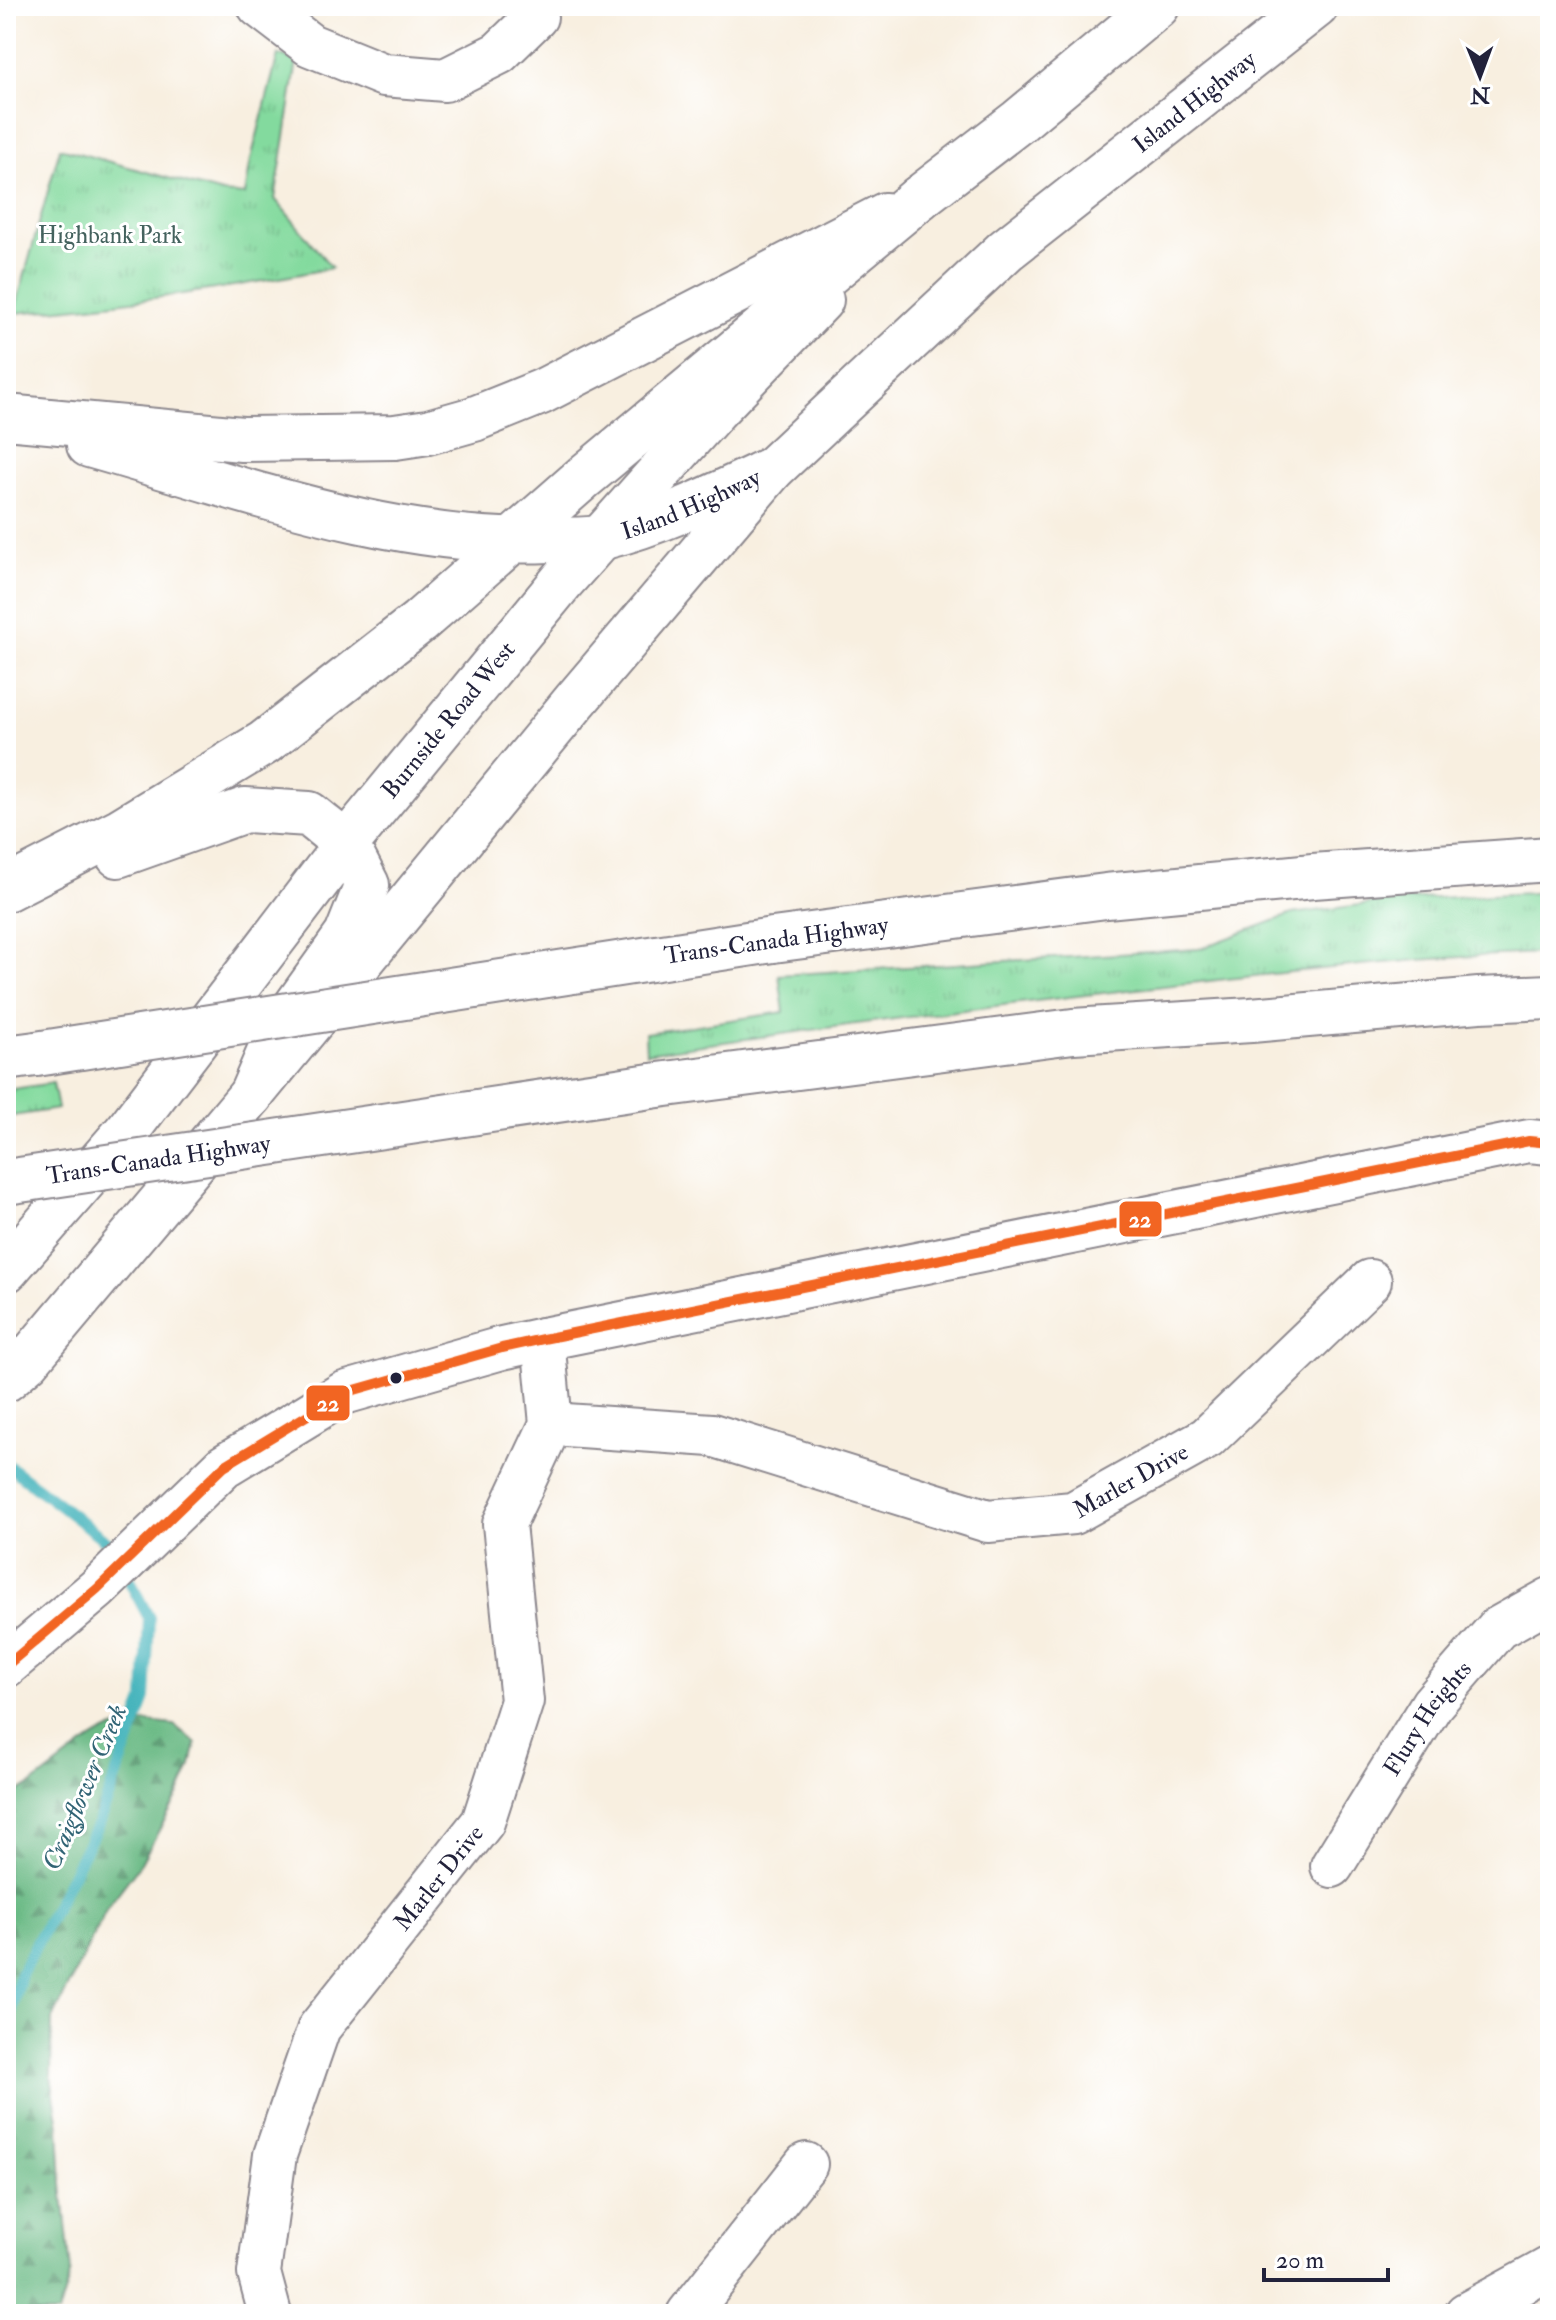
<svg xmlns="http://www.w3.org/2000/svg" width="1556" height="2320" font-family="'IM FELL Double Pica',serif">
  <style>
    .grass { fill: url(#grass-tufts); stroke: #527e6c; stroke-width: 2 }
    .forest { fill: url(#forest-firs); stroke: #466e60; stroke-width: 2 }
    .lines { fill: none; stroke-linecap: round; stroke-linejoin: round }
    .stream { stroke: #44b4bc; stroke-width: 12 }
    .street-casing { stroke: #8d888e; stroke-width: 46 }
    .secondary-casing { stroke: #8d888e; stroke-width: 48 }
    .primary-casing { stroke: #8d888e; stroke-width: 48 }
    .highway-casing { stroke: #8d888e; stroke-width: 48 }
    .street { stroke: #fff; stroke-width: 42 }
    .secondary { stroke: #fff; stroke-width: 44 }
    .primary { stroke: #fff; stroke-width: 44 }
    .highway { stroke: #fff; stroke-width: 44 }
    .highway-bridge-casing { stroke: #8d888e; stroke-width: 48; stroke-linecap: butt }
    .highway-bridge { stroke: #fff; stroke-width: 44 }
    .bus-1-casing { stroke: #fff; stroke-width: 16 }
    .bus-1 { stroke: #f26522; stroke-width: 10 }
    .bus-dot { fill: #22223b; stroke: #fff; stroke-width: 3 }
    .labels { text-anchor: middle; stroke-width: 6; stroke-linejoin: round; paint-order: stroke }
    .street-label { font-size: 24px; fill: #22223b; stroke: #fff }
    .park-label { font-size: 24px; fill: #44625e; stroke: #fff }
    .water-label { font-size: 26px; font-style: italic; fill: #316475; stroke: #fff }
    .line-badge { stroke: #fff; stroke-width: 3 }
    .badge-label { font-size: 22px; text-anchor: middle; font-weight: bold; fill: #fff }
  </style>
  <defs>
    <pattern id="grass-tufts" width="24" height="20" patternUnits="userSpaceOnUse" patternTransform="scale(2)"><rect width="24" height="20" fill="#83da9e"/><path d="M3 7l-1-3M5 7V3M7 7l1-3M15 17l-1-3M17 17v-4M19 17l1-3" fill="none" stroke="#71bb89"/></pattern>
    <pattern id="forest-firs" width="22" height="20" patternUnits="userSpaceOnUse" patternTransform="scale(2)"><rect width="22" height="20" fill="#6aba85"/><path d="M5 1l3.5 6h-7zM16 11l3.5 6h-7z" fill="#57976e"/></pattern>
  </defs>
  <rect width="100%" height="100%" fill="#fff"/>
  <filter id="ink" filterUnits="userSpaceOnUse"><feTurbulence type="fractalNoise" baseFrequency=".0125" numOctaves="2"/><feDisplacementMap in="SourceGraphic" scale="16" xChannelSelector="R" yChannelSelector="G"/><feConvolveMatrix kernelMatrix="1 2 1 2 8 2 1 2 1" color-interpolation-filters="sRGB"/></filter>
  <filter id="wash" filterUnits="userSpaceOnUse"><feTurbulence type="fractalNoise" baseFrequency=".006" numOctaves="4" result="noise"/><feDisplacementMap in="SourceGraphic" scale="32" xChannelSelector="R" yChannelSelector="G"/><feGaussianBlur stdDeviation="1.8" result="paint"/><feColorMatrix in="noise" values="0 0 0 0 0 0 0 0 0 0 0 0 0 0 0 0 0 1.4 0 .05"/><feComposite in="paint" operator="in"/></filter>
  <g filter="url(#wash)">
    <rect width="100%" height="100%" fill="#f8efe0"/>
    <g class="grass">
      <path d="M278,55L297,61L275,199L332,268C227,289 121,305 14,313L60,148L222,193L245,195L251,159Z"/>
      <path d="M1550,892V953C1433,956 1316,969 1200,982C1015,1002 830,1027 646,1053L645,1033L784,1012L779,975L1199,949L1292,914L1399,900Z"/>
      <polygon points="53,1083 58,1109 6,1117 6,1090"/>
    </g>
    <path class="forest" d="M148,1722L174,1725L196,1743L190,1769L180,1792L141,1863L107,1908L52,2020L51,2076L59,2126L62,2184L71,2272L58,2314H6V1798C47,1781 75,1743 117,1727C126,1723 138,1723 148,1722Z"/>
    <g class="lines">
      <polyline class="stream" points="6,1464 110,1544 149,1618 145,1698 98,1824 21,1974 6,2031"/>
    </g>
  </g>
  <g filter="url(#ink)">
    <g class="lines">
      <g class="street-casing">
        <g id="street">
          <polyline points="259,6 310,45 384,75 445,80 499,53 536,17"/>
          <path id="s1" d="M551,1424L712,1435L988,1521L1073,1513L1207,1438L1370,1281"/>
          <polyline points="6,1666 97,1589 224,1466 344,1393 502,1348 543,1339 1529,1141 1550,1143"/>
          <path id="s2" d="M1332,1866L1432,1704L1498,1628L1550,1599"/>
          <path id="s3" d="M270,2314L259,2273L275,2155L319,2028L483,1822L522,1701L504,1524L551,1424L543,1339"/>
          <polyline points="688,2314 806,2164"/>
          <polyline points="1466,2314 1550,2268"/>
        </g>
      </g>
      <g class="secondary-casing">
        <g id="secondary">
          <polyline points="6,417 242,439 395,437 428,432 474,419 541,392 885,215"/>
          <path id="s4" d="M89,445C234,486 398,547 549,540C567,539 587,541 604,537C663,522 717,495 772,469"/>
          <path id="s5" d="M6,1270L127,1131L346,844L563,580L715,410L821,300"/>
        </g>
      </g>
      <g class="primary-casing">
        <g id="primary">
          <polyline points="919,198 1019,121 1157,6"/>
          <path id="s6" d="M6,1379L28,1360L251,1095L575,701L772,469L1006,250L1316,6"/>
        </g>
      </g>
      <g class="highway-casing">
        <g id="highway">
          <polyline points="118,855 245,810 309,814 346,844 367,885 347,935 279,1030 251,1095"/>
          <polyline points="6,889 121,830 264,743 419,622 584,477 919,198"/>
          <polyline points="773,940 1106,896 1313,876 1550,859"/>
          <polyline points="6,1058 36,1054"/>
          <polyline points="651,1086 1073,1031 1251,1020 1479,1000 1550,997"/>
        </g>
      </g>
      <use href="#street" class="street"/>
      <use href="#secondary" class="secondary"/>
      <use href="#primary" class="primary"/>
      <use href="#highway" class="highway"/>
      <g class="highway-bridge-casing">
        <g id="highway-bridge">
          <polyline points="36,1054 773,940"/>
          <path id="s7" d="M6,1182L651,1086"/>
        </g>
      </g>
      <use href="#highway-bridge" class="highway-bridge"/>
      <g class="bus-1-casing">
        <polyline id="bus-1" points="6,1666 97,1589 224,1466 344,1393 502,1348 543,1339 1529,1141 1550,1143"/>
      </g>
      <use href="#bus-1" class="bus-1"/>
    </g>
  </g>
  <circle class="bus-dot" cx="396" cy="1378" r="7"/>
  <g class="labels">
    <g class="street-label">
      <text dy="8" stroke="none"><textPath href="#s6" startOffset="1750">Island Highway</textPath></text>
      <text dy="8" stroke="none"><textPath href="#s4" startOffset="620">Island Highway</textPath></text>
      <text dy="8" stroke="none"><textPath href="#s5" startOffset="706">Burnside Road West</textPath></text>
      <text transform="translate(776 940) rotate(-8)" y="8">Trans-Canada Highway</text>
      <text dy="8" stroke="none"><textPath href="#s7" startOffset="154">Trans-Canada Highway</textPath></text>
      <text dy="8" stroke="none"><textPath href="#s1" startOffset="602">Marler Drive</textPath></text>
      <text dy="8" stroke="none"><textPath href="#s2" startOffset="176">Flury Heights</textPath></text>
      <text dy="8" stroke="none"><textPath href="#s3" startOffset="488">Marler Drive</textPath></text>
    </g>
    <g class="park-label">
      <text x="110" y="243">Highbank Park</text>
    </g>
    <g class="water-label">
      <text transform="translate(84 1787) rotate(-67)" y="9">Craigflower Creek</text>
    </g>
  </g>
  <g class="line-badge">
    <rect x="1118" y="1200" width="45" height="38" rx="8" fill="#f26522"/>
    <rect x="305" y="1384" width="46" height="38" rx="8" fill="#f26522"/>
  </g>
  <g class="badge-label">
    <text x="1140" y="1227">22</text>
    <text x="328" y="1411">22</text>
  </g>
  <rect width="1556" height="2320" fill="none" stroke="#fff" stroke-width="32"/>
  <g transform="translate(1480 76) rotate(179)" stroke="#ffffff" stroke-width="6" paint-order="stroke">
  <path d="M0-6L14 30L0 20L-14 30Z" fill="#22223b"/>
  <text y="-12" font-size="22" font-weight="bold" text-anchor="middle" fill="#22223b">N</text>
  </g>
  <path d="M1264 2268v12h124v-12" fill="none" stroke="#22223b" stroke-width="4"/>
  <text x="1276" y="2268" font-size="24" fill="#22223b" stroke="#ffffff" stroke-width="6" paint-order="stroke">20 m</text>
</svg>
